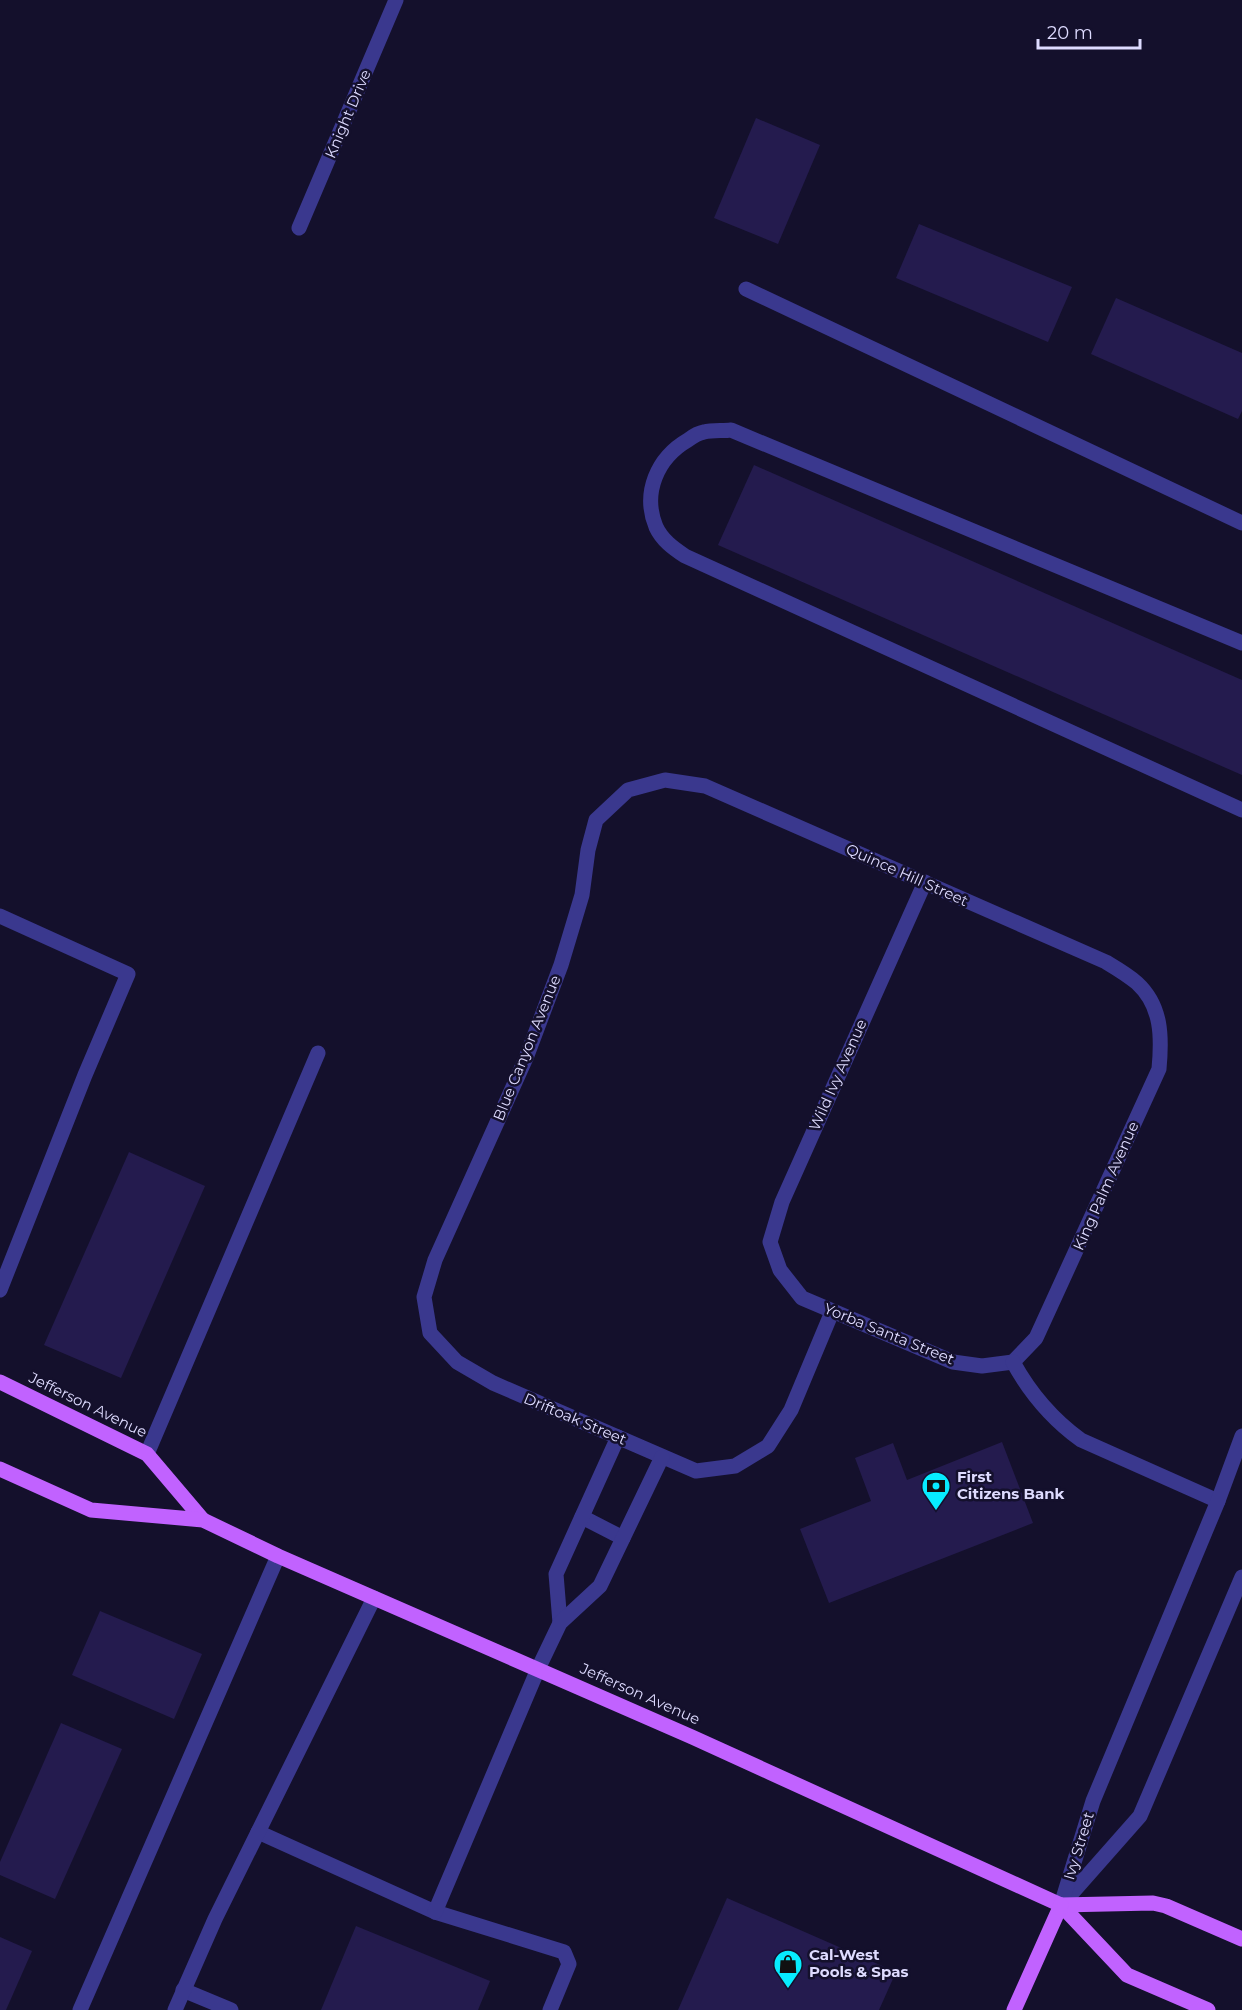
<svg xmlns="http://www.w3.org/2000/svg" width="1242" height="2010" font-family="Montserrat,sans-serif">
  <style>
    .building { fill: #241b4e }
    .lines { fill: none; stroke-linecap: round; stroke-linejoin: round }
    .minor { stroke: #3a388e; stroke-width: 15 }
    .major { stroke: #c162ff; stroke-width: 15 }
    .labels { text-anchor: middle; stroke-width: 5; stroke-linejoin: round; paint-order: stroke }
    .street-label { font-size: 15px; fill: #dedbff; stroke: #14102c }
    .poi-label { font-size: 15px; font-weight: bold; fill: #dedbff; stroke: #14102c; text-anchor: start }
  </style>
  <rect width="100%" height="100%" fill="#14102c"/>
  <g class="building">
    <polygon points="756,118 820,145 778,244 714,218"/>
    <polygon points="919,224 1072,287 1048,342 896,278"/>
    <polygon points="1116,298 1242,353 1242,411 1238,419 1091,354"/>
    <polygon points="754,465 1242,680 1242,775 718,545"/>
    <polygon points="129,1152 205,1186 121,1378 44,1345"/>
    <polygon points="1002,1442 1033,1523 829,1603 800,1529 871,1501 855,1458 893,1443 907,1480"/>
    <polygon points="100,1611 202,1654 174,1719 72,1675"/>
    <polygon points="61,1723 122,1749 55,1899 0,1875 0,1862"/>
    <polygon points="727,1898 896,1972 879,2010 678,2010"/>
    <polygon points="356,1926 490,1981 478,2010 321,2010"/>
    <polygon points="0,1937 32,1951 6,2010 0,2010"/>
  </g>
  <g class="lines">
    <g class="minor">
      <polyline points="299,228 396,0"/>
      <polyline points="746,289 1242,523"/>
      <path d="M1242,643L731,430C723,431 712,430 704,432C698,433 692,437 688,440C657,458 642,493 656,527C662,540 673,548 685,556L1242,810"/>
      <polyline points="925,882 782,1202 770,1242 780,1270 802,1298 953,1362 982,1366 1013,1362"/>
      <polyline points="0,916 128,974 85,1075 0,1290"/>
      <path d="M832,1312L791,1410L768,1446L735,1466L696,1471L493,1383L457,1362L430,1333L424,1297L435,1260L526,1058L561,965L582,895L588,850L596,820L628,790L665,780L705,786L1106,962C1116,968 1128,975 1137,983C1162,1006 1162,1037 1159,1069L1036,1338L1013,1362"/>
      <path d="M1013,1362C1030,1393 1052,1419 1081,1440L1218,1501"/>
      <polyline points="147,1454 318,1053"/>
      <polyline points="582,1517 623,1538"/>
      <polyline points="560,1623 556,1574 618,1437"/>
      <polyline points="258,1832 435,1912 564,1952 569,1964 550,2010"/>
      <polyline points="1065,1901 1140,1816 1242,1577"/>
      <polyline points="1061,1905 1093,1801 1218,1501 1242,1436"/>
      <polyline points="435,1912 538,1669 560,1623 600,1586 662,1457"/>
      <polyline points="183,1990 231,2010"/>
      <polyline points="80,2010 278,1556"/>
      <polyline points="175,2010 215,1919 374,1598"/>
    </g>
    <g class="major">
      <polyline points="0,1382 147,1454 203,1520"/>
      <polyline points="0,1469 91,1510 203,1520 278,1556 692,1737 1061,1905 1127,1975 1208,2010"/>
      <polyline points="1061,1905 1153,1903 1166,1906 1242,1939"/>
      <polyline points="1014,2010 1061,1905"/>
    </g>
  </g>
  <defs>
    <g id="bank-pin" transform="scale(1.5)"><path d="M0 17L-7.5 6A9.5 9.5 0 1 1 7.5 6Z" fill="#07ecff" stroke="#14102c"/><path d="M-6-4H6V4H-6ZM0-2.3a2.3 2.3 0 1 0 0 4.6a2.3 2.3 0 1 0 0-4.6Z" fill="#111"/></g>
    <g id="shop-pin" transform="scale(1.5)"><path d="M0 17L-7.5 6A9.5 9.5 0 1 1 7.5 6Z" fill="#07ecff" stroke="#14102c"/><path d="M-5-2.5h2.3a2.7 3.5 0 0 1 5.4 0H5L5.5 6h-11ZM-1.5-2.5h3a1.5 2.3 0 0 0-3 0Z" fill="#111"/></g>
  </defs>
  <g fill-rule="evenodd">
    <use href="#bank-pin" x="936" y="1486"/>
    <use href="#shop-pin" x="788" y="1964"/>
  </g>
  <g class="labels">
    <g class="street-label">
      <text transform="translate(348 114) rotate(-67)" y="5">Knight Drive</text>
      <text transform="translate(907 875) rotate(24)" y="5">Quince Hill Street</text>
      <text transform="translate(527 1048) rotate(-68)" y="5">Blue Canyon Avenue</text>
      <text transform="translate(838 1075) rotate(-66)" y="5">Wild Ivy Avenue</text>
      <text transform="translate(1106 1186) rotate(-66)" y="5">King Palm Avenue</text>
      <text transform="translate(889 1334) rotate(22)" y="5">Yorba Santa Street</text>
      <text transform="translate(88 1405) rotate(26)" y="5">Jefferson Avenue</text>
      <text transform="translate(575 1419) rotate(23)" y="5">Driftoak Street</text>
      <text transform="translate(640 1694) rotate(24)" y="5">Jefferson Avenue</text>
      <text transform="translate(1079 1846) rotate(-73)" y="5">Ivy Street</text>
    </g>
    <g class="poi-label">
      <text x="957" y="1482">First<tspan x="957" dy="17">Citizens Bank</tspan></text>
      <text x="809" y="1960">Cal-West<tspan x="809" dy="17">Pools &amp; Spas</tspan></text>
    </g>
  </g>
  <path d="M1038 39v9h102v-9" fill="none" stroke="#dedbff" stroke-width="3"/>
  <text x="1047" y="39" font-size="18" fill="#dedbff" stroke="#14102c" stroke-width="4.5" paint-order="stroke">20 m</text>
</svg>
